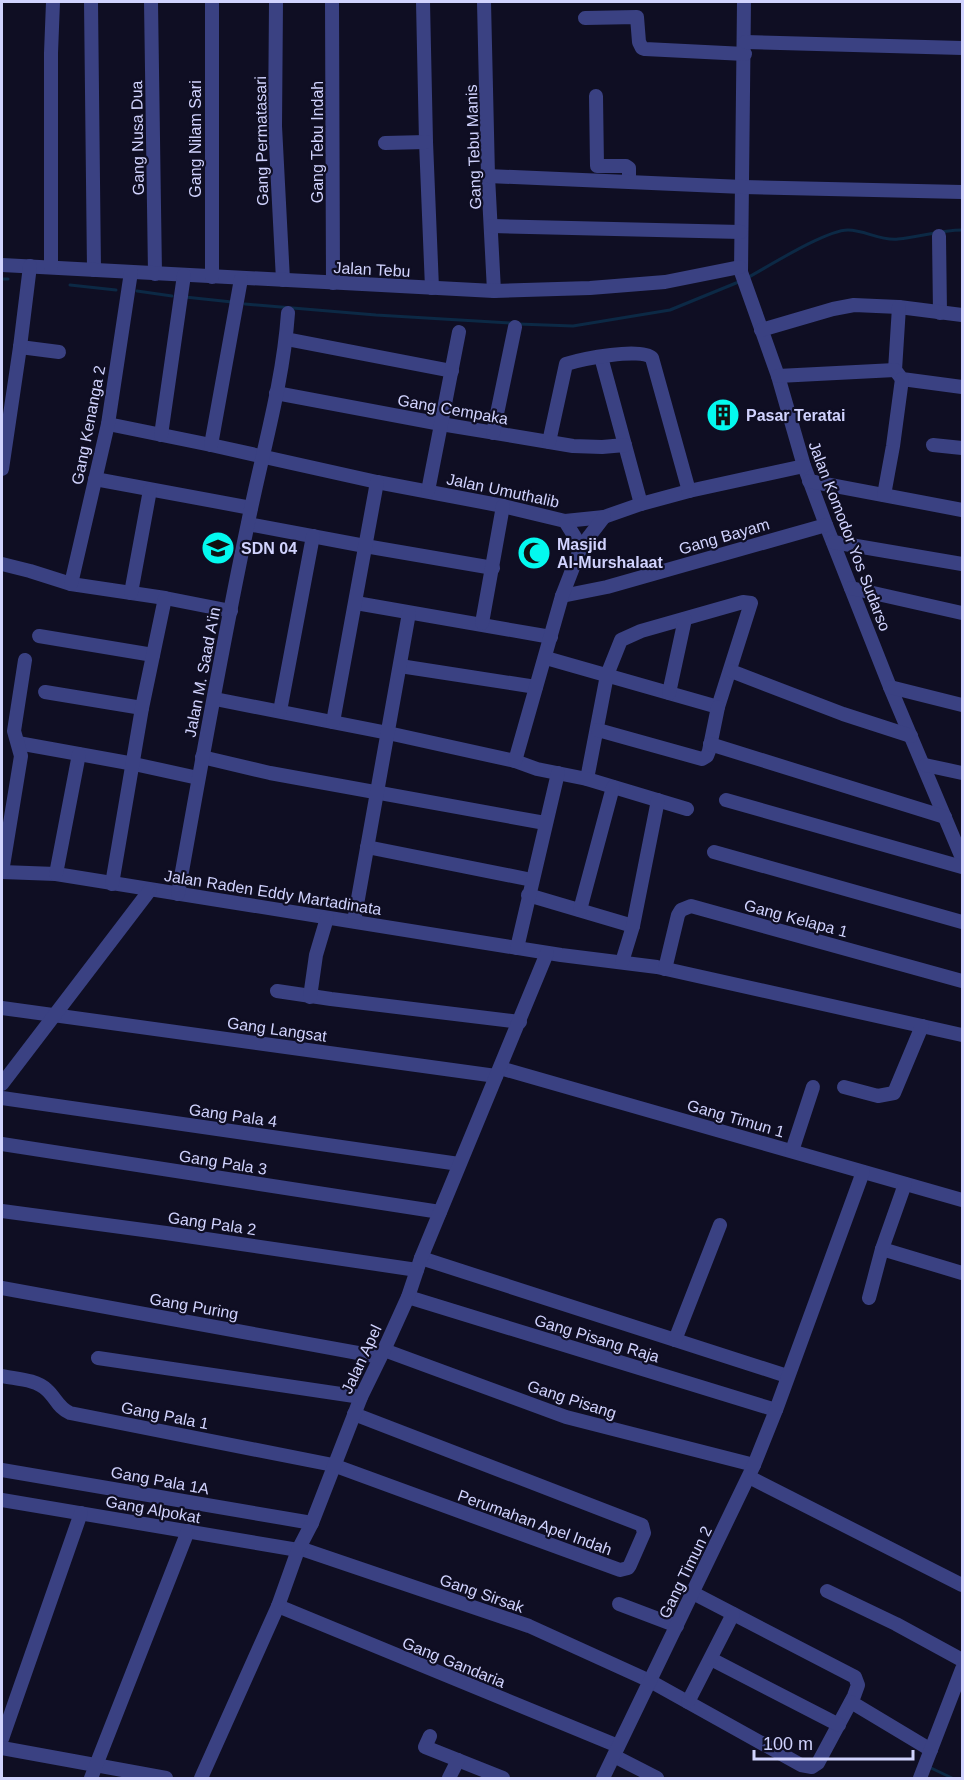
<svg xmlns="http://www.w3.org/2000/svg" width="964" height="1780" font-family="Helvetica,sans-serif">
  <style>
    .lines { fill: none; stroke-linecap: round; stroke-linejoin: round }
    .stream { stroke: #0c2945; stroke-width: 3 }
    .minor { stroke: #3a4182; stroke-width: 14 }
    .labels { text-anchor: middle; stroke-width: 4.5; stroke-linejoin: round; paint-order: stroke }
    .street-label { font-size: 16px; fill: #d1d3fe; stroke: #0f0e23 }
    .poi-label { font-size: 16px; font-weight: bold; fill: #d1d3fe; stroke: #0f0e23; text-anchor: start }
  </style>
  <rect width="100%" height="100%" fill="#0f0e23"/>
  <g class="lines">
    <g class="stream">
      <path d="M747,278C769,266 826,230 848,230C865,230 880,241 898,239C920,237 940,230 962,230"/>
      <polyline points="2,279 8,279"/>
      <polyline points="70,285 116,290"/>
      <polyline points="137,291 172,296"/>
      <polyline points="185,297 232,302"/>
      <polyline points="245,304 376,315 511,323"/>
      <polyline points="518,324 573,326 670,310 741,281"/>
      <polyline points="931,1768 952,1778"/>
    </g>
    <g class="minor">
      <polyline points="91,2 94,270"/>
      <polyline points="151,2 155,274"/>
      <polyline points="276,2 275,126 283,280"/>
      <polyline points="332,2 333,283"/>
      <polyline points="423,2 426,142 432,288"/>
      <polyline points="484,2 488,176 494,291"/>
      <polyline points="744,2 741,272 778,376 804,466 826,525 890,687 962,858"/>
      <polyline points="585,18 637,17 639,42 642,48 645,49 745,54"/>
      <polyline points="745,42 962,48"/>
      <polyline points="596,96 597,166 626,166 629,168 629,181"/>
      <polyline points="385,143 426,142"/>
      <polyline points="488,176 743,187 962,192"/>
      <polyline points="492,226 741,232"/>
      <polyline points="939,236 940,313"/>
      <polyline points="2,265 494,291 590,288 665,282 740,267"/>
      <polyline points="51,267 51,53 53,2"/>
      <polyline points="212,277 212,2"/>
      <polyline points="761,330 833,309 854,305 899,307 962,315"/>
      <polyline points="286,339 452,371"/>
      <polyline points="20,347 59,352"/>
      <polyline points="601,357 641,504"/>
      <polyline points="895,370 899,307"/>
      <polyline points="778,376 895,370 902,379 962,387"/>
      <polyline points="276,393 441,424 573,446 602,447 625,445"/>
      <polyline points="108,424 211,445 377,482 503,506 565,521 604,517 641,504 689,491 804,466"/>
      <polyline points="493,433 515,327"/>
      <polyline points="161,435 184,275"/>
      <path d="M549,442L566,364C582,359 641,347 652,358L689,491"/>
      <polyline points="211,445 241,279"/>
      <polyline points="933,445 962,448"/>
      <polyline points="2,469 20,347 30,266"/>
      <polyline points="95,479 251,508"/>
      <polyline points="809,481 962,510"/>
      <polyline points="428,491 459,332"/>
      <polyline points="884,495 893,446 902,379"/>
      <polyline points="565,521 581,547"/>
      <polyline points="248,524 365,546 493,568"/>
      <polyline points="833,542 962,564"/>
      <polyline points="2,564 30,571 71,584 165,598 231,611"/>
      <polyline points="71,584 108,424 131,272"/>
      <polyline points="851,588 962,613"/>
      <polyline points="131,593 150,490"/>
      <polyline points="562,596 607,587 826,525"/>
      <polyline points="356,603 551,637"/>
      <polyline points="482,623 503,506"/>
      <polyline points="39,636 153,655"/>
      <polyline points="546,658 718,707 751,603 743,602 641,631 621,640 607,675 587,779"/>
      <polyline points="400,666 536,687"/>
      <polyline points="731,671 843,714 911,736"/>
      <polyline points="890,687 962,705"/>
      <polyline points="45,692 142,708"/>
      <polyline points="669,693 685,619"/>
      <polyline points="215,699 388,733 515,761 537,769 587,779 687,809"/>
      <polyline points="280,711 313,536"/>
      <polyline points="333,722 377,482"/>
      <polyline points="598,730 702,759 707,756 709,751 718,707"/>
      <polyline points="18,743 134,764 198,778"/>
      <polyline points="710,744 945,817"/>
      <polyline points="202,757 270,773 545,823"/>
      <polyline points="515,761 562,596 581,547 604,517"/>
      <polyline points="925,765 962,773"/>
      <polyline points="726,800 962,867"/>
      <polyline points="367,847 532,880"/>
      <polyline points="714,852 962,922"/>
      <polyline points="2,872 56,874 561,955 657,967 962,1035"/>
      <polyline points="2,872 21,756 14,731 25,660"/>
      <polyline points="56,874 79,754"/>
      <polyline points="112,884 142,708 165,598"/>
      <path d="M178,894C200,770 222,646 248,523C262,453 283,384 288,313"/>
      <polyline points="528,895 633,926"/>
      <polyline points="580,910 613,787"/>
      <polyline points="354,921 409,613"/>
      <polyline points="517,948 558,773"/>
      <polyline points="622,962 633,926 658,800"/>
      <polyline points="665,969 678,915 681,910 691,906 962,981"/>
      <polyline points="277,991 331,999 520,1022"/>
      <polyline points="310,997 316,955 327,918"/>
      <polyline points="2,1008 496,1076"/>
      <polyline points="500,1068 962,1200"/>
      <polyline points="2,1084 150,890"/>
      <polyline points="844,1087 878,1096 894,1093 922,1026"/>
      <polyline points="2,1098 459,1164"/>
      <polyline points="2,1144 440,1212"/>
      <polyline points="792,1151 813,1087"/>
      <polyline points="2,1211 166,1233 417,1270"/>
      <polyline points="882,1249 962,1273"/>
      <polyline points="421,1258 787,1376"/>
      <polyline points="2,1288 380,1357"/>
      <polyline points="408,1297 776,1410"/>
      <polyline points="869,1298 882,1249 905,1184"/>
      <polyline points="675,1340 720,1225"/>
      <polyline points="384,1350 566,1417 754,1465"/>
      <polyline points="98,1358 361,1397"/>
      <path d="M2,1376C15,1379 36,1379 47,1390C56,1398 58,1408 70,1413L333,1465L620,1570L628,1568L630,1565L644,1533L642,1525L354,1414"/>
      <polyline points="2,1470 312,1523"/>
      <polyline points="749,1477 962,1585"/>
      <polyline points="2,1500 298,1550"/>
      <polyline points="299,1548 529,1626 650,1681 801,1765 812,1767 818,1763 854,1696 858,1685 855,1677 693,1593"/>
      <polyline points="827,1591 896,1624 962,1660"/>
      <polyline points="619,1604 677,1626"/>
      <polyline points="278,1606 618,1746"/>
      <polyline points="711,1659 839,1725"/>
      <polyline points="688,1702 733,1614"/>
      <polyline points="851,1702 931,1750"/>
      <polyline points="430,1736 425,1747 503,1778"/>
      <polyline points="2,1739 81,1513"/>
      <polyline points="2,1748 166,1778"/>
      <polyline points="614,1756 657,1778"/>
      <polyline points="91,1778 188,1531"/>
      <polyline points="201,1778 278,1606 298,1550 312,1523 361,1397 384,1350 408,1297 421,1258 547,953"/>
      <polyline points="449,1778 458,1760"/>
      <polyline points="603,1778 754,1465 776,1410 863,1172"/>
      <polyline points="920,1778 962,1669"/>
    </g>
  </g>
  <defs>
    <g id="building-disc" transform="scale(1.725)"><circle r="9.5" fill="#03f9ef" stroke="#0f0e23"/><path d="M-4-6H4V6H1V3H-1V6H-4ZM-2.5-4.3h1.7v1.8h-1.7ZM.8-4.3h1.7v1.8H.8ZM-2.5-1h1.7V.8h-1.7ZM.8-1h1.7V.8H.8Z" fill="#111"/></g>
    <g id="school-disc" transform="scale(1.725)"><circle r="9.5" fill="#03f9ef" stroke="#0f0e23"/><path d="M0-5L7-2L0 1L-7-2ZM-4 1L0 2.5L4 1V4Q0 6-4 4Z" fill="#111"/></g>
    <g id="mosque-disc" transform="scale(1.725)"><circle r="9.5" fill="#03f9ef" stroke="#0f0e23"/><path d="M3.5-4.9A6 6 0 1 0 3.5 4.9A5 5 0 1 1 3.5-4.9Z" fill="#111"/></g>
  </defs>
  <g fill-rule="evenodd">
    <use href="#building-disc" x="723" y="415"/>
    <use href="#school-disc" x="218" y="548"/>
    <use href="#mosque-disc" x="534" y="553"/>
  </g>
  <g class="labels">
    <g class="street-label">
      <text transform="translate(137 138) rotate(-91)" y="6">Gang Nusa Dua</text>
      <text transform="translate(195 139) rotate(-90)" y="6">Gang Nilam Sari</text>
      <text transform="translate(261 141) rotate(-91)" y="6">Gang Permatasari</text>
      <text transform="translate(317 142) rotate(-90)" y="6">Gang Tebu Indah</text>
      <text transform="translate(473 147) rotate(-92)" y="6">Gang Tebu Manis</text>
      <text transform="translate(372 269) rotate(3)" y="6">Jalan Tebu</text>
      <text transform="translate(453 409) rotate(10)" y="6">Gang Cempaka</text>
      <text transform="translate(88 425) rotate(-79)" y="6">Gang Kenanga 2</text>
      <text transform="translate(503 490) rotate(12)" y="6">Jalan Umuthalib</text>
      <text transform="translate(724 536) rotate(-16)" y="6">Gang Bayam</text>
      <text transform="translate(850 536) rotate(69)" y="6">Jalan Komodor Yos Sudarso</text>
      <text transform="translate(202 672) rotate(-79)" y="6">Jalan M. Saad A'in</text>
      <text transform="translate(273 892) rotate(9)" y="6">Jalan Raden Eddy Martadinata</text>
      <text transform="translate(796 918) rotate(15)" y="6">Gang Kelapa 1</text>
      <text transform="translate(277 1029) rotate(8)" y="6">Gang Langsat</text>
      <text transform="translate(233 1115) rotate(8)" y="6">Gang Pala 4</text>
      <text transform="translate(736 1118) rotate(16)" y="6">Gang Timun 1</text>
      <text transform="translate(223 1162) rotate(9)" y="6">Gang Pala 3</text>
      <text transform="translate(212 1223) rotate(8)" y="6">Gang Pala 2</text>
      <text transform="translate(194 1306) rotate(10)" y="6">Gang Puring</text>
      <text transform="translate(597 1338) rotate(17)" y="6">Gang Pisang Raja</text>
      <text transform="translate(361 1359) rotate(-65)" y="6">Jalan Apel</text>
      <text transform="translate(572 1399) rotate(18)" y="6">Gang Pisang</text>
      <text transform="translate(165 1415) rotate(11)" y="6">Gang Pala 1</text>
      <text transform="translate(160 1480) rotate(10)" y="6">Gang Pala 1A</text>
      <text transform="translate(153 1509) rotate(10)" y="6">Gang Alpokat</text>
      <text transform="translate(535 1522) rotate(20)" y="6">Perumahan Apel Indah</text>
      <text transform="translate(685 1572) rotate(-64)" y="6">Gang Timun 2</text>
      <text transform="translate(482 1593) rotate(19)" y="6">Gang Sirsak</text>
      <text transform="translate(454 1662) rotate(22)" y="6">Gang Gandaria</text>
    </g>
    <g class="poi-label">
      <text x="746" y="421">Pasar Teratai</text>
      <text x="557" y="550">Masjid<tspan x="557" dy="18">Al-Murshalaat</tspan></text>
      <text x="241" y="554">SDN 04</text>
    </g>
  </g>
  <rect width="964" height="1780" fill="none" stroke="#d1d3fe" stroke-width="6"/>
  <path d="M754 1750v9h159v-9" fill="none" stroke="#d1d3fe" stroke-width="3"/>
  <text x="763" y="1750" font-size="18" fill="#d1d3fe" stroke="#0f0e23" stroke-width="4.5" paint-order="stroke">100 m</text>
</svg>
